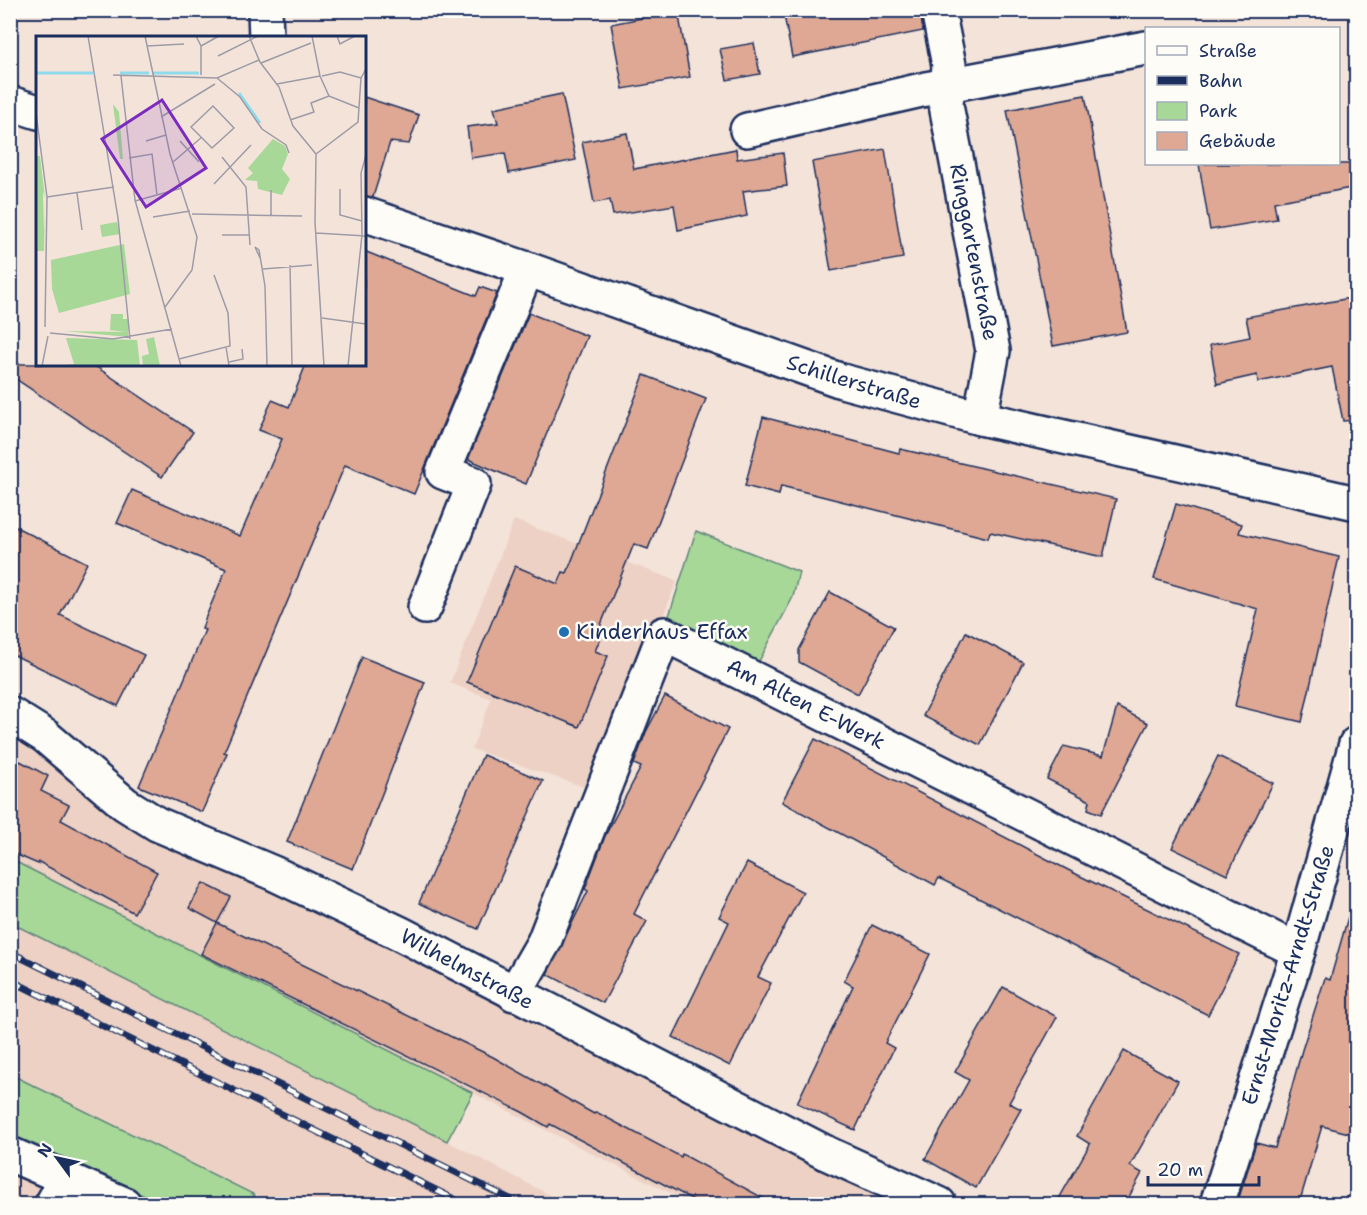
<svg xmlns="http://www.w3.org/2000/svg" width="1367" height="1215" font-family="'Shantell Sans',sans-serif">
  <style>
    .built { fill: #edd1c4 }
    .green { fill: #a7d898; stroke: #61847b; stroke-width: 1.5 }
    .building { fill: #dea894; stroke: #1b2f5e; stroke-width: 1.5 }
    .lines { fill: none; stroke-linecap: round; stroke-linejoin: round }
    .minor-casing { stroke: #1b2f5e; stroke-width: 38 }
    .minor { stroke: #fdfcf7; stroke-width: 33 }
    .rail-casing { stroke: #1b2f5e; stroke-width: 7 }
    .rail { stroke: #fdfcf7; stroke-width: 4.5; stroke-dasharray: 14; stroke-linecap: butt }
    .poi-dot { fill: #1f6fb2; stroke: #fdfcf7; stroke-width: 2 }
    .labels { text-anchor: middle; stroke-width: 5; stroke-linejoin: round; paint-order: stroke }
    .street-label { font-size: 21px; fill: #1b2f5e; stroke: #fdfcf7 }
    .poi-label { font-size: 21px; fill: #1b2f5e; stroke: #fdfcf7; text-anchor: start }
    .inset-river { fill: none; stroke: #8ddbeb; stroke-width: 3 }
    .inset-road { fill: none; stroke: #9d9ba8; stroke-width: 1.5 }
    .view { fill: #7b2cbf; fill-opacity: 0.15; stroke: #7b2cbf; stroke-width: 3 }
    .inset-edge { fill: none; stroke: #1b2f5e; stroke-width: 3 }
  </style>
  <rect width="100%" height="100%" fill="#f4e3d9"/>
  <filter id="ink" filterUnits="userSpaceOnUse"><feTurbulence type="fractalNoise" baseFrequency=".0167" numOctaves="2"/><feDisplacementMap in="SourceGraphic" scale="12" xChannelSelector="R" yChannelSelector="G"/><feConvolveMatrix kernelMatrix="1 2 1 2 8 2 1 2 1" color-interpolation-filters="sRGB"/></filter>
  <g filter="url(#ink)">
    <g class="built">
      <polygon points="514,520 677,581 593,790 472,749 491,699 450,683"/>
      <polygon points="10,728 114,808 918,1204 692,1204 11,859"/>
      <polygon points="10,923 447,1141 567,1204 276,1204 11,1074"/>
      <polygon points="11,1137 163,1204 11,1204"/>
    </g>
    <g class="green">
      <polygon points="696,531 799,572 793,597 758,663 668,619"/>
      <polygon points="10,859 473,1093 447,1141 11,923"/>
      <polygon points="10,1074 255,1195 248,1204 163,1204 11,1137"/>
    </g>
    <g class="building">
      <polygon points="783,10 920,10 923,31 792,57"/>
      <polygon points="678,11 690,77 623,89 611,24"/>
      <polygon points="754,43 760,74 727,80 720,49"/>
      <polygon points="562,94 576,160 509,173 505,153 471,158 467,127 498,123 494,108"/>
      <polygon points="1085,95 1127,332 1053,346 1007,110"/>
      <polygon points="364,97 419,115 409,144 390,142 373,197 364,196"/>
      <polygon points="627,133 634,169 736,149 737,159 783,153 787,186 743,191 747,216 678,230 674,205 613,215 610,200 594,203 582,142"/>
      <polygon points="885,149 903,258 831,271 812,162"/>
      <polygon points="1199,164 1356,164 1356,187 1274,202 1277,219 1210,230"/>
      <polygon points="364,251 476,296 480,287 497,293 414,494 345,465 224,752 227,753 202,812 139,786 205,630 202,629 205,619 226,569 117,523 132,490 240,536 282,439 259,430 272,400 289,407 306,364 364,364"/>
      <polygon points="1356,297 1356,420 1343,421 1332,367 1258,382 1257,375 1217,384 1210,345 1250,337 1246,317"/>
      <polygon points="529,313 587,336 526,484 468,459"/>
      <polygon points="10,364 92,364 193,432 162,477 10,375"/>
      <polygon points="644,375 706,399 648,549 634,544 598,632 602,634 595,651 608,656 579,727 467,682 515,566 558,584 563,572 567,573"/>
      <polygon points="763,417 899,453 900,449 1116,499 1103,557 990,532 988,538 781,486 779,495 745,486"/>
      <polygon points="1176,504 1242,524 1239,533 1339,557 1302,722 1235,706 1258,609 1154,579"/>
      <polygon points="10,524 87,563 60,615 144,655 118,706 10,653"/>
      <polygon points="830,592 894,627 858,694 799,662 799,650"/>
      <polygon points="966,632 1023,662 980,745 923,716"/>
      <polygon points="362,657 425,682 353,869 287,842"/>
      <polygon points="665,696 728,729 634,914 647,921 603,1003 547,974 588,891 585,889 605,836 641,767 634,764 646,732"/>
      <polygon points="1117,707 1148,723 1101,814 1088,809 1090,801 1047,779 1064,746 1103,756"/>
      <polygon points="815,739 1070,871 1239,954 1208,1015 939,878 935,885 782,802"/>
      <polygon points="483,755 543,781 478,929 419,903"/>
      <polygon points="1218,756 1273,783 1227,875 1172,848"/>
      <polygon points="20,761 48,776 41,791 69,805 61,820 157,872 134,913 39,862 38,864 10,852 10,776"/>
      <polygon points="747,863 803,892 758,977 771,983 730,1066 673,1037 729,922 719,917"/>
      <polygon points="203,883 231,897 217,923 189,908"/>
      <polygon points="1348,917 1356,918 1356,1135 1322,1126 1299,1204 1237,1204 1256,1143 1275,1148 1302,1050 1325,978 1330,980"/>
      <polygon points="217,923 493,1057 594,1114 596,1112 681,1157 682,1154 774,1204 701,1204 550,1124 548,1127 522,1112 201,954"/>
      <polygon points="872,925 930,954 885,1043 894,1048 855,1130 797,1103 853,986 844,981"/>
      <polygon points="1003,987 1057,1017 1009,1103 1021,1109 976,1188 925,1159 969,1080 955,1072"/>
      <polygon points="1124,1051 1178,1081 1130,1166 1142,1173 1125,1204 1056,1204 1090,1144 1077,1136"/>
    </g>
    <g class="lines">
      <g class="minor-casing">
        <g id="minor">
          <polyline points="265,10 266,38"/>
          <polyline points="938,10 949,65 946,105 993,351 980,418"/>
          <polyline points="10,103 38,112"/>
          <polyline points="747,130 926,89 1146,48"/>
          <polyline points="364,214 527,269 842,381 980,418 1356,503"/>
          <polyline points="425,607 474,484 443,472 527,269"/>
          <polyline points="10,714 45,736 125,804 157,824 273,873 401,934 826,1153 939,1204"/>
          <polyline points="514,994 544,942 664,634 1298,951"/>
          <polyline points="10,1154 124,1204"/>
          <polyline points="52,1204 65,1181"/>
          <polyline points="1217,1204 1298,951 1356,744"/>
        </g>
      </g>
      <use href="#minor" class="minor"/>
      <g class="rail-casing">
        <g id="rail">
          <polyline points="10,952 520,1204"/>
          <polyline points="10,980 464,1204"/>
        </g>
      </g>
      <use href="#rail" class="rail"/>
    </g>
  </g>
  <circle class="poi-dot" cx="564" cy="632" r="6"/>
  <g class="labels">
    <g class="street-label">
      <text transform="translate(974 252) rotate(79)" y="7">Ringgartenstraße</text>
      <text transform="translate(854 382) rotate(17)" y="7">Schillerstraße</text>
      <text transform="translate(806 704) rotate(27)" y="7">Am Alten E-Werk</text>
      <text transform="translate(467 969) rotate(28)" y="7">Wilhelmstraße</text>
      <text transform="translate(1288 975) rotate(-73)" y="7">Ernst-Moritz-Arndt-Straße</text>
    </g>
    <g class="poi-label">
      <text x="576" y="639">Kinderhaus Effax</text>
    </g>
  </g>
  <g transform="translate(36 36)">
    <rect width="330" height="330" fill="#f4e3d9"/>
    <path d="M77,68L83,76L87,123H84ZM237,103L249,110L252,118L246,133L254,143L246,159L222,153L221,145L209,144L217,137L212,132ZM0,120H4L9,162L7,155L8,196L9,163L8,215H0ZM81,186L84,198L66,201L64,189ZM88,208L94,258L23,277L16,253L15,224ZM75,278H87V283H93L92,301L29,295L89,296L74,294ZM118,301L124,330H107L106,320L113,318L110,303ZM30,302L101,304L104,330H20L38,328Z" fill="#a7d898"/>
    <path class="inset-river" d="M0,37H57M84,37H113M117,37H163M203,57L224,87"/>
    <path class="inset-road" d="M52,0L82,182L94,303M109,0L134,118L161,201L156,234L129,271M160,0L165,10V39M213,0L224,26L243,51L257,90L280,118L279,186L288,330M276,0L284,40L293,60M301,0L304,8L319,0M111,10L148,8M165,10L183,0M182,20L222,0M225,27L275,7M77,39L181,42L223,24M85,40L99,164L145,330M286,40L304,36L325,42M181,42L204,61L226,93L250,109L253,117M241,48L284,40M293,60L323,72M177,70L198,92L176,112L155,91ZM0,77L11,161L9,291M125,81L179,48M254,84L278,76L275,67L293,60M110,105L130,99M144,105L163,126M280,118L322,86L325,42L330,33M186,121L210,151L214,209M93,122L116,118L121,159M137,126L166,101M178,148L215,109M304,153V179L326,185M235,154V179M41,157L46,194M11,161L78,151M99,165L146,152M156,178L266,180M117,181L154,175M280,197L330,200M186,199H213M224,222L219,211L223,214L229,250L231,330M254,229L256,330M227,233L276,229M286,282L330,288M14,297L77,303L136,293M190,311L193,330M143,323L194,310L192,277L178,239M193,326L207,323L206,313M6,330L12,300M312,330L326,199L325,137L330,119"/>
    <path class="view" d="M126,64L170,132L110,171L66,103Z"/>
    <rect width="330" height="330" class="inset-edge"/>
  </g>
  <rect width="1367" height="1215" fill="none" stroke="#fdfcf7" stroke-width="36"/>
  <rect x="18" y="18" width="1331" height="1179" fill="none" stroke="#1b2f5e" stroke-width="2" filter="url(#ink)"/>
  <rect x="1145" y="27" width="195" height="138" fill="#fdfcf7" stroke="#a3aaba" stroke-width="1.5"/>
  <rect x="1157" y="46" width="30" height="9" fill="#fdfcf7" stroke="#a3aaba" stroke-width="1.5"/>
  <text x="1199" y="57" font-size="18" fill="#1b2f5e">Straße</text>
  <rect x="1157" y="76" width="30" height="9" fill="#1b2f5e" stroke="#a3aaba" stroke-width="1.5"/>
  <text x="1199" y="87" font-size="18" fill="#1b2f5e">Bahn</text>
  <rect x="1157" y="102" width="30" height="18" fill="#a7d898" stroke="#a3aaba" stroke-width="1.5"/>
  <text x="1199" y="117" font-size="18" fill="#1b2f5e">Park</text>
  <rect x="1157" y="132" width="30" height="18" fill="#dea894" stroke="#a3aaba" stroke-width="1.5"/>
  <text x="1199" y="147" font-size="18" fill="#1b2f5e">Gebäude</text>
  <g transform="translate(57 1158) rotate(303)" stroke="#fdfcf7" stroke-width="4.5" paint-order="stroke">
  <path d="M0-4.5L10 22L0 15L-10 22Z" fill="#1b2f5e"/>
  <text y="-9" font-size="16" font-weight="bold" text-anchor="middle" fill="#1b2f5e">N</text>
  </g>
  <path d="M1148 1176v9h111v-9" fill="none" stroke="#1b2f5e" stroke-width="3"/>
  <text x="1157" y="1176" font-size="18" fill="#1b2f5e" stroke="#fdfcf7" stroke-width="4.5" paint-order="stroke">20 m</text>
</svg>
